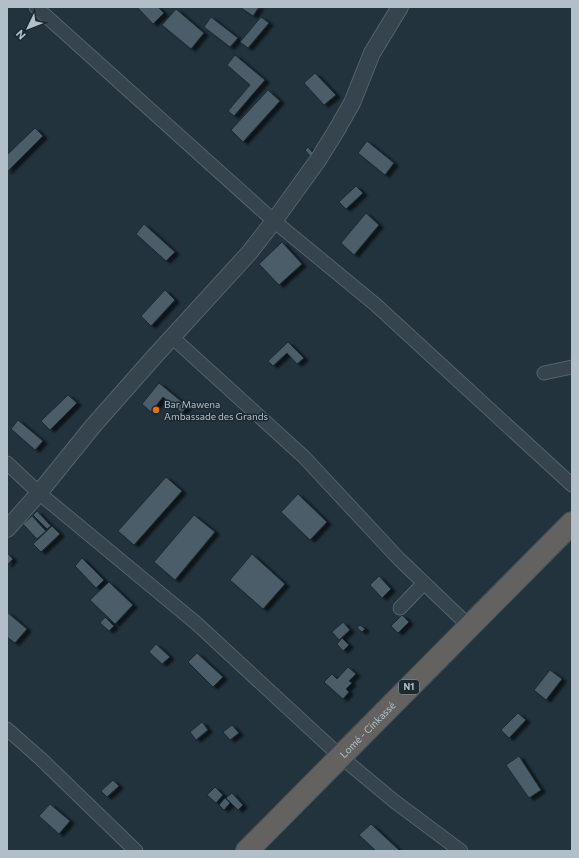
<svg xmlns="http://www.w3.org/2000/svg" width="579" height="858" font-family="Commissioner,sans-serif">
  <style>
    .building { fill: #4b5d68; stroke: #1d2b34; filter: url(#shadow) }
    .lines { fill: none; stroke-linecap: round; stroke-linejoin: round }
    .minor-casing { stroke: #54626b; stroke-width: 15 }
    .tertiary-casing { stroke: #54626b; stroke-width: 18 }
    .trunk-casing { stroke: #414f58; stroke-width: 24 }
    .minor { stroke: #36444d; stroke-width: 13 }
    .tertiary { stroke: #36444d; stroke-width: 16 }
    .trunk { stroke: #646260; stroke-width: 22 }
    .food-dot { fill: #e8710a; stroke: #1b2931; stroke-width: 1.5 }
    .labels { text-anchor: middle; stroke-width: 3; stroke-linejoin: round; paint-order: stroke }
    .shield { fill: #1b2931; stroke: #85929b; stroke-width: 1 }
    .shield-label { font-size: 9px; font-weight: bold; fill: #b2bfc8 }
    .poi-label { font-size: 10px; fill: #b2bfc8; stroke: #1b2931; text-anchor: start }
    .street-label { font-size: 10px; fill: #b2bfc8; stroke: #1b2931 }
  </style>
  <defs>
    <filter id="shadow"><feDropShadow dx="4.5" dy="2.5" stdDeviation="1" flood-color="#0009"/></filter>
  </defs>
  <rect width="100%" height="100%" fill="#22333d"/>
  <g class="building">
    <polygon points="137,7 158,7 164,13 153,24"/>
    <polygon points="240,7 259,7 253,16"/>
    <polygon points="176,9 204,33 191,49 162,25"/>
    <polygon points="211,17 238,38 230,47 204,27"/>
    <polygon points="261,17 269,23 248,48 240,42"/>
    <polygon points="235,55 265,80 234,116 228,111 250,85 227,65"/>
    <polygon points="315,73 336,95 324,105 304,83"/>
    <polygon points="268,90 280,101 243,142 231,130"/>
    <polygon points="35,128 43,136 7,172 7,155"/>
    <polygon points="367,141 394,163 385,175 358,153"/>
    <polygon points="308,147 313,153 310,156 305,150"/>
    <polygon points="356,186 363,193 346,209 339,202"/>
    <polygon points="366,213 379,225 354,255 341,243"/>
    <polygon points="144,224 175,252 166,261 136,234"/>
    <polygon points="282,242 302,264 279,285 259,264"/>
    <polygon points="165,290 175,300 151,326 141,316"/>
    <polygon points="288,342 304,358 297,364 287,353 273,366 268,361"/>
    <polygon points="159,383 187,406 182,413 163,397 151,412 142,404"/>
    <polygon points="68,395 77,403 50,430 41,421"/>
    <polygon points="18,420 43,441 35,450 11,429"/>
    <polygon points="166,477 182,491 134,545 118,531"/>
    <polygon points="298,494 327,522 310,540 281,512"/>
    <polygon points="37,511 51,526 47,529 33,515"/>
    <polygon points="194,515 215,532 175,580 154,562"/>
    <polygon points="32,516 46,531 37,539 23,524"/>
    <polygon points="52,526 60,534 41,552 33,544"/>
    <polygon points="7,553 13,559 7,565"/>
    <polygon points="252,554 285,584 263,609 230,580"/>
    <polygon points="82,558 104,580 96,588 75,566"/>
    <polygon points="379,576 391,589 382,598 370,585"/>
    <polygon points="109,582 133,605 115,624 90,600"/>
    <polygon points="7,612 27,629 15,643 7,637"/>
    <polygon points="402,615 409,622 398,633 391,626"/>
    <polygon points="105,617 114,626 109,631 100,623"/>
    <polygon points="343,622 350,630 339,640 332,632"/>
    <polygon points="360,625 365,629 362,632 357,628"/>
    <polygon points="342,638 349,645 343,651 337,644"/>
    <polygon points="156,644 170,657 162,664 149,652"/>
    <polygon points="197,653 223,677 213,687 188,662"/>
    <polygon points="348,667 356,674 349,681 352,683 346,689 349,692 343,699 324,682 332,674 337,679"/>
    <polygon points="550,670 562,679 546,700 534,690"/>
    <polygon points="518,713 526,720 509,738 501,730"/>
    <polygon points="202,722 208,730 196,740 190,732"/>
    <polygon points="232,725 239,733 230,740 223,732"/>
    <polygon points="519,756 541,790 529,798 506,765"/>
    <polygon points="113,780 119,786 107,797 101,791"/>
    <polygon points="215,787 223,795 216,803 207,795"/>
    <polygon points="232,793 243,805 238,810 226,798"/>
    <polygon points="225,798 230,803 224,810 219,805"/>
    <polygon points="50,804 70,821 59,834 39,816"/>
    <polygon points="371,824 399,850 398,851 376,851 359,835"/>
  </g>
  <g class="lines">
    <g class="minor-casing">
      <g id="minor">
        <polyline points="36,7 274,221 376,305 572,485"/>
        <polyline points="172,337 304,457 399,559 469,626"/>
        <polyline points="544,373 572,367"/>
        <polyline points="7,463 39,493 196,623 341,757 394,801 461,851"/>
        <polyline points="400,608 424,583"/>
        <polyline points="7,729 41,759 136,851"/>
      </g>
    </g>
    <g class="tertiary-casing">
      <polyline id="tertiary" points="7,529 39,493 93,426 154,357 249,253 274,221 318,160 336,131 352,103 372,53 400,7"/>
    </g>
    <g class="trunk-casing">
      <g id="trunk">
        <path id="s1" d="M247,851L572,523"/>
      </g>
    </g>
    <use href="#minor" class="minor"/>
    <use href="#tertiary" class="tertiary"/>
    <use href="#trunk" class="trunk"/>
  </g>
  <circle class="food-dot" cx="156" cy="410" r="4"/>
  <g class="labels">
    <rect class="shield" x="399" y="680" width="20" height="14" rx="3"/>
    <g class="shield-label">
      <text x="409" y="690">N1</text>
    </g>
    <g class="poi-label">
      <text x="164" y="408">Bar Mawena<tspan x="164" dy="12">Ambassade des Grands</tspan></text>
    </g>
    <g class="street-label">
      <text dy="4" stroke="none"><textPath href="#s1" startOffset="171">Lomé - Cinkassé</textPath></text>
    </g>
  </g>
  <rect width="579" height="858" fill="none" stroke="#b2bfc8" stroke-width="16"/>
  <g transform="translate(28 28) rotate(227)" stroke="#1b2931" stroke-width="3" paint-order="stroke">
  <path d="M0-3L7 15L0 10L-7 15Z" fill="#b2bfc8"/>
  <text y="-6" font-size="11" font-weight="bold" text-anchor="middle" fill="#b2bfc8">N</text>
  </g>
</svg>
